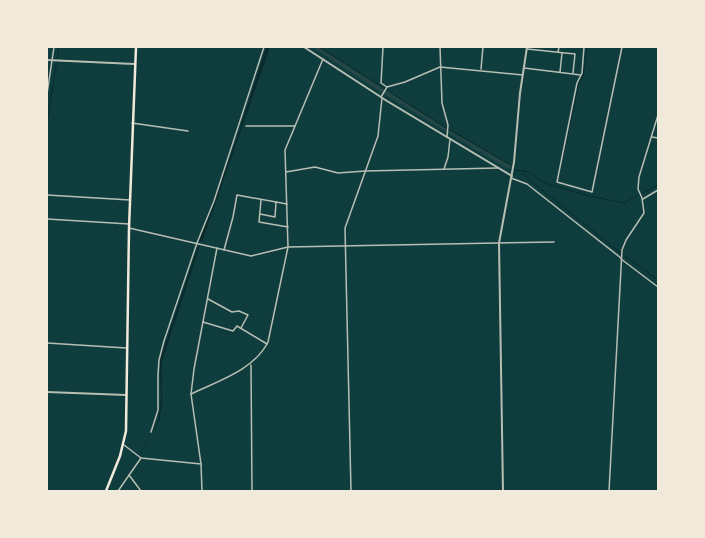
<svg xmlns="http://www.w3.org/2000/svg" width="705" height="538" font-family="Helvetica,sans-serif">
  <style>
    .green { fill: #244646 }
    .water { fill: #0a2a2b }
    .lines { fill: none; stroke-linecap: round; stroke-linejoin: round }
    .stream { stroke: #0a2a2b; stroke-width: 1 }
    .minor { stroke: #b8beb3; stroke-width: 1.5 }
    .tertiary { stroke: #b8beb3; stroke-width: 2 }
    .secondary { stroke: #f1e9da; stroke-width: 2.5 }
  </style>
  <rect width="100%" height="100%" fill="#0f3d3e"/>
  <polygon class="green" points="312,47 318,47 450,131 512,166 511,169 506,168 382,93"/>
  <g class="water">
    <polygon points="266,47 270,47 266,59 202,242 199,241 237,138"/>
    <polygon points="198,246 200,246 162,361 162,403 159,421 140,454 139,454 153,432 158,420 161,400 160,360"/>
  </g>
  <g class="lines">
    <g class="stream">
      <polyline points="319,47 445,127 511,165"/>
      <polyline points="47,123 59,47"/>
      <polyline points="510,169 529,172 545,183 585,195 624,203 658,185"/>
      <polyline points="522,174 618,251 658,280"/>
      <polyline points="558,179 579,83 583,76 587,47"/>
    </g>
    <g class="minor">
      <polyline points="440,47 442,103 448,125 447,137"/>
      <polyline points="584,47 582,73 577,83 557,182 592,192 622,47"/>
      <polyline points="527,49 575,54 573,73"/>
      <polyline points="558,52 559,47"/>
      <polyline points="524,68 581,75"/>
      <polyline points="481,69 483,47"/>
      <polyline points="560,72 562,53"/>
      <polyline points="387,87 405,82 440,67 523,75"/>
      <polyline points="47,94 54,47"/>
      <polyline points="381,97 387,87 381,83 383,47"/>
      <polyline points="132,123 188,131"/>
      <polyline points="246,126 295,126"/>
      <polyline points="652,137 658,138"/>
      <polyline points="444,169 448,157 450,139"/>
      <polyline points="286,172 315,167 338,173 365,171 498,168"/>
      <polyline points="511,178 527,184 621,258"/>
      <polyline points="47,195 130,200"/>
      <polyline points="643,199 658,190"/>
      <polyline points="261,200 259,222 288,227"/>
      <polyline points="260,214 275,217 276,202"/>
      <polyline points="47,219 129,224"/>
      <polyline points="129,228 251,256 288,247 554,242"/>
      <polyline points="224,250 233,217 237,195 287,204"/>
      <polyline points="621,259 658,287"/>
      <polyline points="208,299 232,312 239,311 248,315 241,328"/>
      <polyline points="203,322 233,331 237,326 267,344"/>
      <polyline points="47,343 126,348"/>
      <polyline points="251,365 252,491"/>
      <path d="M191,394C218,381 254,370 268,342L288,247L285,150L323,59"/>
      <polyline points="151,432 158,410 158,375 159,360 164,341 197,243 214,201 264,47"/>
      <polyline points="124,445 141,458 201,464"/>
      <polyline points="129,475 141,491"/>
      <polyline points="118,491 141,458"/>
      <polyline points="202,491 201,464 191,394 194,369 217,248"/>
      <polyline points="351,491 345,228 378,136 382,98"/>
      <polyline points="609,491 622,250 626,240 644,213 642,198 638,189 639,177 658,115"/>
    </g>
    <g class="tertiary">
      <polyline points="304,47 387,101 512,176"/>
      <polyline points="47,60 134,64"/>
      <polyline points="47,392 126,395"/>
      <polyline points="503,491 499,243 514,162 520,93 527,47"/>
    </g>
    <polyline class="secondary" points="106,491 120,456 126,431 129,228 136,47"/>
  </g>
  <rect width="705" height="538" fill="none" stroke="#f1e9da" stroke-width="96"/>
</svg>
